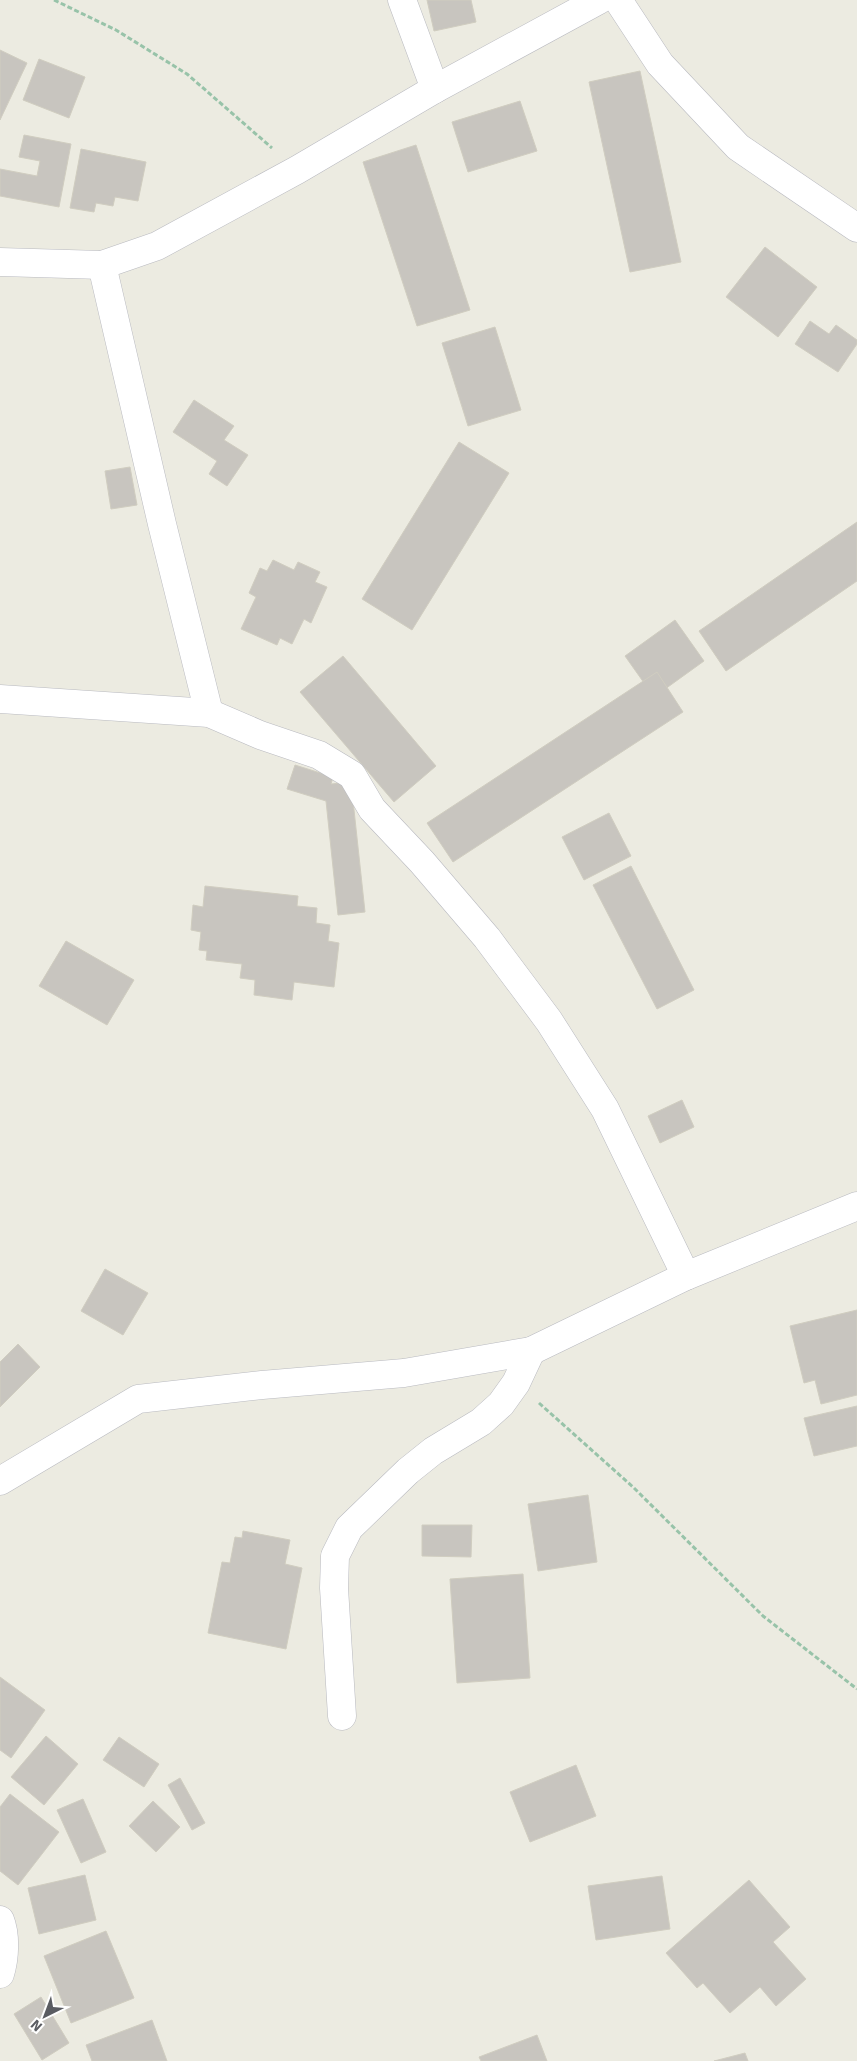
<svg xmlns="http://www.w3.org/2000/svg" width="857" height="2061" font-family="Signika,sans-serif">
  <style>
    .building { fill: #c8c5bf; stroke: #d0cdc0 }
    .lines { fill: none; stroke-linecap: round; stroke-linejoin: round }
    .street-casing { stroke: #b9bac0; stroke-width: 29 }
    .path { stroke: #98c3a9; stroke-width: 3; stroke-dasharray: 5 2.5; stroke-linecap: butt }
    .street { stroke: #fff; stroke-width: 28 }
  </style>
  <rect width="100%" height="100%" fill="#ecebe1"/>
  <g class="building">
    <polygon points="427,0 471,0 476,22 434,31"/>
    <polygon points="0,50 27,63 0,120"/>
    <polygon points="39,59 85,77 69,118 23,100"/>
    <polygon points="640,71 681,262 630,272 589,82"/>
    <polygon points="520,101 537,151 468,172 452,122"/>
    <polygon points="24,135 71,144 59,207 0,196 0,169 37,176 40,161 19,157"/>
    <polygon points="416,145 470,310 417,326 363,162"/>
    <polygon points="81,149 146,162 138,201 115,197 113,206 96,203 94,212 70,208"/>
    <polygon points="765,247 817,287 778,337 726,297"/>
    <polygon points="810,321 829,334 836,325 857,340 857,344 838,372 795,344"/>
    <polygon points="495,327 521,410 468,426 442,343"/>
    <polygon points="194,400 234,426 224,440 248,455 227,486 209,474 217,461 173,432"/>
    <polygon points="459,442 509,473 412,630 362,599"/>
    <polygon points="130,467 137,505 111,509 105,471"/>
    <polygon points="857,522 857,581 726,671 699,631"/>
    <polygon points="273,560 294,570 298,562 320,572 315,582 327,587 311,623 304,619 292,644 280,638 277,645 241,629 256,597 249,593 260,568 267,571"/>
    <polygon points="675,620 704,661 654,697 625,656"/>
    <polygon points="343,656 436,766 394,802 300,692"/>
    <polygon points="657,672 683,712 453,862 427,823"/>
    <polygon points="295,765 333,777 331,784 351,782 365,912 338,915 326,801 287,789"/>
    <polygon points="609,813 631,856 584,880 562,837"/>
    <polygon points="631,866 694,990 657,1009 593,885"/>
    <polygon points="205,886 298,896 297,906 317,908 316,923 330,925 328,941 339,943 334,987 294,982 292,1000 254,995 255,980 240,978 242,964 206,960 207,951 199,950 201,932 191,930 193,905 203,907"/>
    <polygon points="66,941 134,980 107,1025 39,986"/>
    <polygon points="682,1100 694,1127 660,1143 648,1116"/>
    <polygon points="105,1269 148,1293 123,1335 81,1311"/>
    <polygon points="857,1310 857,1395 821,1404 815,1380 804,1383 790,1326"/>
    <polygon points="18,1344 40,1367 0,1407 0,1362"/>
    <polygon points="857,1406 857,1446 814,1456 804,1418"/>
    <polygon points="588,1495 597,1562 538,1571 528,1504"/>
    <polygon points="422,1525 472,1525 471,1557 422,1556"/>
    <polygon points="243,1531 290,1540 285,1564 302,1568 286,1649 208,1633 222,1562 230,1563 235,1537 242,1538"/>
    <polygon points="523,1574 530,1678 457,1683 450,1579"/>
    <polygon points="0,1677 45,1710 11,1758 0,1750"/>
    <polygon points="46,1736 78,1764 44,1805 11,1777"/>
    <polygon points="119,1737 159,1764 144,1787 103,1760"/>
    <polygon points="576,1765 596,1816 530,1842 510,1792"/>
    <polygon points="180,1778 205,1823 192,1830 168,1785"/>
    <polygon points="10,1794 59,1832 18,1885 0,1871 0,1807"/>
    <polygon points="83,1799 106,1852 81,1863 57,1810"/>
    <polygon points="153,1801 180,1827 156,1852 129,1826"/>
    <polygon points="85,1875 96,1920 39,1934 28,1888"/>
    <polygon points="662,1876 670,1929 596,1940 588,1886"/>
    <polygon points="749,1880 790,1927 773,1942 806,1979 776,2006 760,1987 730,2013 703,1983 697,1988 666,1953"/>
    <polygon points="106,1931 134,1998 71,2023 44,1956"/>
    <polygon points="41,1997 69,2043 42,2060 14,2014"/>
    <polygon points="152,2020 167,2061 92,2061 86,2045"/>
    <polygon points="537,2035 547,2061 481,2061 479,2057"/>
    <polygon points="745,2053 748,2061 714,2061"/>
  </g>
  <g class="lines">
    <g class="street-casing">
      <g id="street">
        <polyline points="402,0 435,89"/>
        <polyline points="618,0 660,64 738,147 857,228"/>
        <polyline points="0,262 102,265 157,246 297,170 435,89 599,0"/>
        <polyline points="102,265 162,524 209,713"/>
        <polyline points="0,699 209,713 260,735 319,755 352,775 372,809 422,862 487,938 549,1021 605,1109 686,1276"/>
        <polyline points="0,1481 138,1399 262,1385 404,1373 531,1351 686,1276 857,1206"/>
        <polyline points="342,1716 334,1588 335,1556 349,1528 408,1471 433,1451 481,1422 501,1404 516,1383 531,1351"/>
        <path d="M0,1920C6,1935 5,1958 0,1974"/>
      </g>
    </g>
    <g class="path">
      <polyline points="54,0 116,30 187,74 272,148"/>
      <polyline points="539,1403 633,1487 763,1616 857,1689"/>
    </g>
    <use href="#street" class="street"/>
  </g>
  <g transform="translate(45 2016) rotate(222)" stroke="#ffffff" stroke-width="4" paint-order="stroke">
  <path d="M0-4L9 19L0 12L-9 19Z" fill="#5a5c62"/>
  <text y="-8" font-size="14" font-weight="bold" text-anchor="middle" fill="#5a5c62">N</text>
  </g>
</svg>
